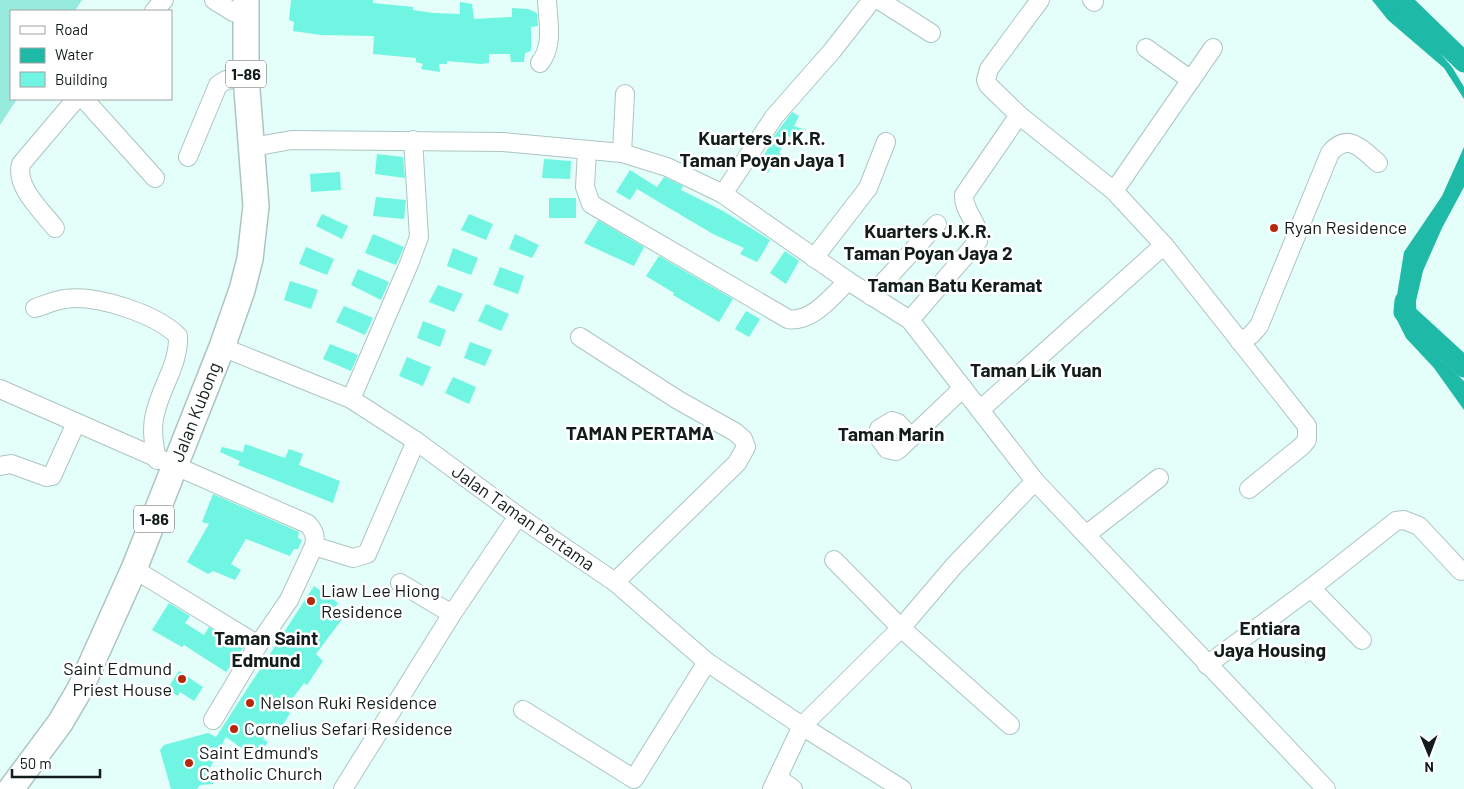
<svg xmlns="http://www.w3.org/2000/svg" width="1464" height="789" font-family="Barlow,sans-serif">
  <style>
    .green { fill: #97ebdd }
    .water { fill: #1fb9a8 }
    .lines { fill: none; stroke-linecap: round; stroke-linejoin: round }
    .river { stroke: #1fb9a8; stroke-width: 21 }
    .building { fill: #6ff5e2 }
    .minor-casing { stroke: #acc5c1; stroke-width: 20 }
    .highway-casing { stroke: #acc5c1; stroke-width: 28 }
    .minor { stroke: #fff; stroke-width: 18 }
    .highway { stroke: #fff; stroke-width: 25 }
    .poi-dot { fill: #b5280c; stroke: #fff; stroke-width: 2 }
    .labels { text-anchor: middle; stroke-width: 5; stroke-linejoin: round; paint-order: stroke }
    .shield { fill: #fff; stroke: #59605f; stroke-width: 1 }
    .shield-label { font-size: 16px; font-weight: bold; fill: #121c1a }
    .poi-label { font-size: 18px; fill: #121c1a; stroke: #fff; text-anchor: start }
    .street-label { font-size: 18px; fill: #121c1a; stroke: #fff }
    .neighbourhood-label { font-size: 19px; font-weight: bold; fill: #121c1a; stroke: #fff }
  </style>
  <rect width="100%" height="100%" fill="#e4fef9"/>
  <polygon class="green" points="0,0 82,0 75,11 11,11 11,99 17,99 0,125"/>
  <g class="water">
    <polygon points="1372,0 1391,0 1402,9 1452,67 1464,87 1464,99 1444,68 1388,20"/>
    <polygon points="1464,147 1464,187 1442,228 1423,271 1416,301 1417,330 1440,359 1464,381 1464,410 1434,368 1406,338 1394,314 1404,252 1442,196"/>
  </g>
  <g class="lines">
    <g class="river">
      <polyline points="1400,0 1464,62"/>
      <polyline points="1405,301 1404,312 1464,367"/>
    </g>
  </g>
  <g class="building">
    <polygon points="291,0 373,0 373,3 413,7 413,10 433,13 460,14 460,2 472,4 474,19 512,17 512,8 528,9 537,13 538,26 531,27 531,51 525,53 524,62 511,62 510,54 489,54 489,63 481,64 447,61 447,64 439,64 440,72 421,69 423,64 416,62 416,58 373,54 374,36 321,35 293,31 294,22 289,20"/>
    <polygon points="792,112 799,116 794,126 806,130 800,141 788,136 779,153 789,158 784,168 772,164 768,173 758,167 775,135"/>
    <polygon points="377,154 403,157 405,178 375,174"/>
    <polygon points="544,159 571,161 570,179 542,178"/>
    <polygon points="630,170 657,187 664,177 683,186 681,190 723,211 770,240 764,251 757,262 740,254 744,248 713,234 637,189 630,200 616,192"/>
    <polygon points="340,172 341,190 311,192 310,174"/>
    <polygon points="376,197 406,200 404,219 373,216"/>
    <rect x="549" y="198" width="27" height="20"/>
    <polygon points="322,214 348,226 342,239 316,226"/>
    <polygon points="469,214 493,224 486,240 461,230"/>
    <polygon points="598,220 644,247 634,266 584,243"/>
    <polygon points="373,234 404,247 396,265 365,253"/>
    <polygon points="515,234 539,245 532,258 509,249"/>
    <polygon points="306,247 334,259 327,275 299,264"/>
    <polygon points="453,248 478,258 471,275 447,266"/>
    <polygon points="785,251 799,261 786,284 770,273"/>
    <polygon points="659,256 733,299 719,322 673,295 674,293 646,276"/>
    <polygon points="500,267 524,276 518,294 493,285"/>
    <polygon points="358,269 389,282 381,300 351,285"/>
    <polygon points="290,281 318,290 311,309 284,300"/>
    <polygon points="438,285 463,294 454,312 429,302"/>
    <polygon points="486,304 509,314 501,331 478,321"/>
    <polygon points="344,306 373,318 365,335 336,322"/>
    <polygon points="746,311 760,319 749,337 735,329"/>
    <polygon points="423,321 446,330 440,347 417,338"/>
    <polygon points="470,342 492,350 485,366 464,358"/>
    <polygon points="330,344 358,355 351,371 323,359"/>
    <polygon points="407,357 431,367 423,386 399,376"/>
    <polygon points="453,377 476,387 469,404 445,393"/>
    <polygon points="245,444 285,458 289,449 303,454 299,465 340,481 333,503 238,465 240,461 220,452 222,447 243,452"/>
    <polygon points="213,494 299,532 298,538 302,540 298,549 294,549 290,556 246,539 231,564 241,570 235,580 213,571 208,574 187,562 209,524 202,522"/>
    <polygon points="314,586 338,603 333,612 343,618 316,654 323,661 307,685 304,683 284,710 290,713 282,727 273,722 263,739 268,742 261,752 257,748 250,754 226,737 210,768 216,776 213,784 200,785 197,789 171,789 160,750 164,745 208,733 216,737"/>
    <polygon points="169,603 190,616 185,623 204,635 209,627 243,648 226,672 184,645 182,647 152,630"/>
    <polygon points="179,671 203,687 194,701 180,692 178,696 167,689"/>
  </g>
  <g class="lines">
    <g class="minor-casing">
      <g id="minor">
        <polyline points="214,0 233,12 245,14"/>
        <polyline points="879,0 931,33"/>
        <polyline points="1092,0 1094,2"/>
        <polyline points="154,11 164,0"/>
        <polyline points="1146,48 1191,80"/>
        <path d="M540,63C554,45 548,22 547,0"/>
        <polyline points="84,99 155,178"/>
        <polyline points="252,147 292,140 503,142 622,153 667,167 723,194 848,281 910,320 1035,481 1326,789"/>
        <path d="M587,150L585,187L591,204L788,319C812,323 832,296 848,281"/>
        <polyline points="622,153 625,94"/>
        <polyline points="188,157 218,85 226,80 246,77"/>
        <polyline points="1114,191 1213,48"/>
        <polyline points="723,194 774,117 832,51 872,0"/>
        <path d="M55,228C42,211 15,187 21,164L76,99"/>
        <polyline points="1164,245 1307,426 1307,440 1302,446 1249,489"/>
        <polyline points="814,258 868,188 886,142"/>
        <polyline points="871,296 937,224"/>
        <path d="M35,308C45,305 55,300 65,299C96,294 156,314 178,336C179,365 161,386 155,414C151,429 154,445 157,460"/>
        <path d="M910,320L978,241C981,223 963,213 964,195L1019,115"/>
        <polyline points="580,337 678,400 735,432 743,439 746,447 737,463 615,582"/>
        <path d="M1240,342L1251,335L1259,326L1330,153C1348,131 1363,150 1378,163"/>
        <polyline points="222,347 351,399 416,441 518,516 615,582 707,662 802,726 902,789"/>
        <path d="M0,389L308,524C314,531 316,536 314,546L289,600L258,645L213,720"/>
        <polyline points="351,399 409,264 419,237 413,140"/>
        <polyline points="980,410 1164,245 1114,191 1019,115 988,85 986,80 989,69 1040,0"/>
        <polyline points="911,437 898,423 892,421 879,429 877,435 887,449 896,451 899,449 963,388"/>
        <polyline points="0,466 11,464 47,477 52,476 76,423"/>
        <polyline points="1086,535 1159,478"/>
        <polyline points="314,546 353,558 367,554 416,441"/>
        <polyline points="834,560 901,628 1010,725"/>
        <polyline points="134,569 258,645"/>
        <polyline points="400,583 452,614"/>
        <polyline points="1311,588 1362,640"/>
        <polyline points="1207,665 1311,588 1396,521 1404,520 1419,526 1461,571"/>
        <polyline points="523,710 634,779 707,662"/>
        <polyline points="778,778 793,789"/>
        <polyline points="343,789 452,614 518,516"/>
        <polyline points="772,789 802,726 901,628 953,567 1035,481"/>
      </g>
    </g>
    <g class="highway-casing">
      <g id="highway">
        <path id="s1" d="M11,789L60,723L80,689L134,569L222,347L242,290L250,259L256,206L246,77V0"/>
      </g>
    </g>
    <use href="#minor" class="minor"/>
    <use href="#highway" class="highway"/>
  </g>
  <g class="poi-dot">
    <circle cx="1274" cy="228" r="5"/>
    <circle cx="311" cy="601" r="5"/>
    <circle cx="182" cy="679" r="5"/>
    <circle cx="250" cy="703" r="5"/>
    <circle cx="234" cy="729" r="5"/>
    <circle cx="189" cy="763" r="5"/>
  </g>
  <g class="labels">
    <g class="shield">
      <rect x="226" y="60.5" width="40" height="27" rx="4"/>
      <rect x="134" y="505.5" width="40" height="27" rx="4"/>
    </g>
    <g class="shield-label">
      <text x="246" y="80">1-86</text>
      <text x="154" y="525">1-86</text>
    </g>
    <g class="poi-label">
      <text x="1284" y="234">Ryan Residence</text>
      <text x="321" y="597">Liaw Lee Hiong<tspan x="321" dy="21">Residence</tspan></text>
      <text x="172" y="675" text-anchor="end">Saint Edmund<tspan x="172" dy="21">Priest House</tspan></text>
      <text x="260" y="709">Nelson Ruki Residence</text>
      <text x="244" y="735">Cornelius Sefari Residence</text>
      <text x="199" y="759">Saint Edmund's<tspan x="199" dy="21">Catholic Church</tspan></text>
    </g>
    <g class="street-label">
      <text dy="6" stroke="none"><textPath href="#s1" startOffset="422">Jalan Kubong</textPath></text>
      <text transform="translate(523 518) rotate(35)" y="6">Jalan Taman Pertama</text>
    </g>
    <g class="neighbourhood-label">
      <text x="762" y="145">Kuarters J.K.R.<tspan x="762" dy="22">Taman Poyan Jaya 1</tspan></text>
      <text x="928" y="238">Kuarters J.K.R.<tspan x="928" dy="22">Taman Poyan Jaya 2</tspan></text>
      <text x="955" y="292">Taman Batu Keramat</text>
      <text x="1036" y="377">Taman Lik Yuan</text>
      <text x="640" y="440">TAMAN PERTAMA</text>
      <text x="891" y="441">Taman Marin</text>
      <text x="1270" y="635">Entiara<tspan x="1270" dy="22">Jaya Housing</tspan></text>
      <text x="266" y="645">Taman Saint<tspan x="266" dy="22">Edmund</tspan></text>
    </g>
  </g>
  <rect x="10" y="10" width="162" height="90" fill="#ffffff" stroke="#a0a4a3"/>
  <rect x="20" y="26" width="25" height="8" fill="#ffffff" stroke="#a0a4a3"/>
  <text x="55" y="35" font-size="15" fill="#121c1a">Road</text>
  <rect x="20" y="48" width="25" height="15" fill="#1fb9a8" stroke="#a0a4a3"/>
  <text x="55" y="60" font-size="15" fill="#121c1a">Water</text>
  <rect x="20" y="72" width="25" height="15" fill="#6ff5e2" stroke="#a0a4a3"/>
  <text x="55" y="85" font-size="15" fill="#121c1a">Building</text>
  <g transform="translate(1429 754) rotate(179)" stroke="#ffffff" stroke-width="4" paint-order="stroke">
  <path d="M0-4L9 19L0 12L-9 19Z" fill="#121c1a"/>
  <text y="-8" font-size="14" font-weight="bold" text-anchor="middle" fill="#121c1a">N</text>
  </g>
  <path d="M12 769v8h88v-8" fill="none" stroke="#121c1a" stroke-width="2.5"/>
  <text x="20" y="769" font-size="15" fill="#121c1a" stroke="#ffffff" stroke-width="4" paint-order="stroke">50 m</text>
</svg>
